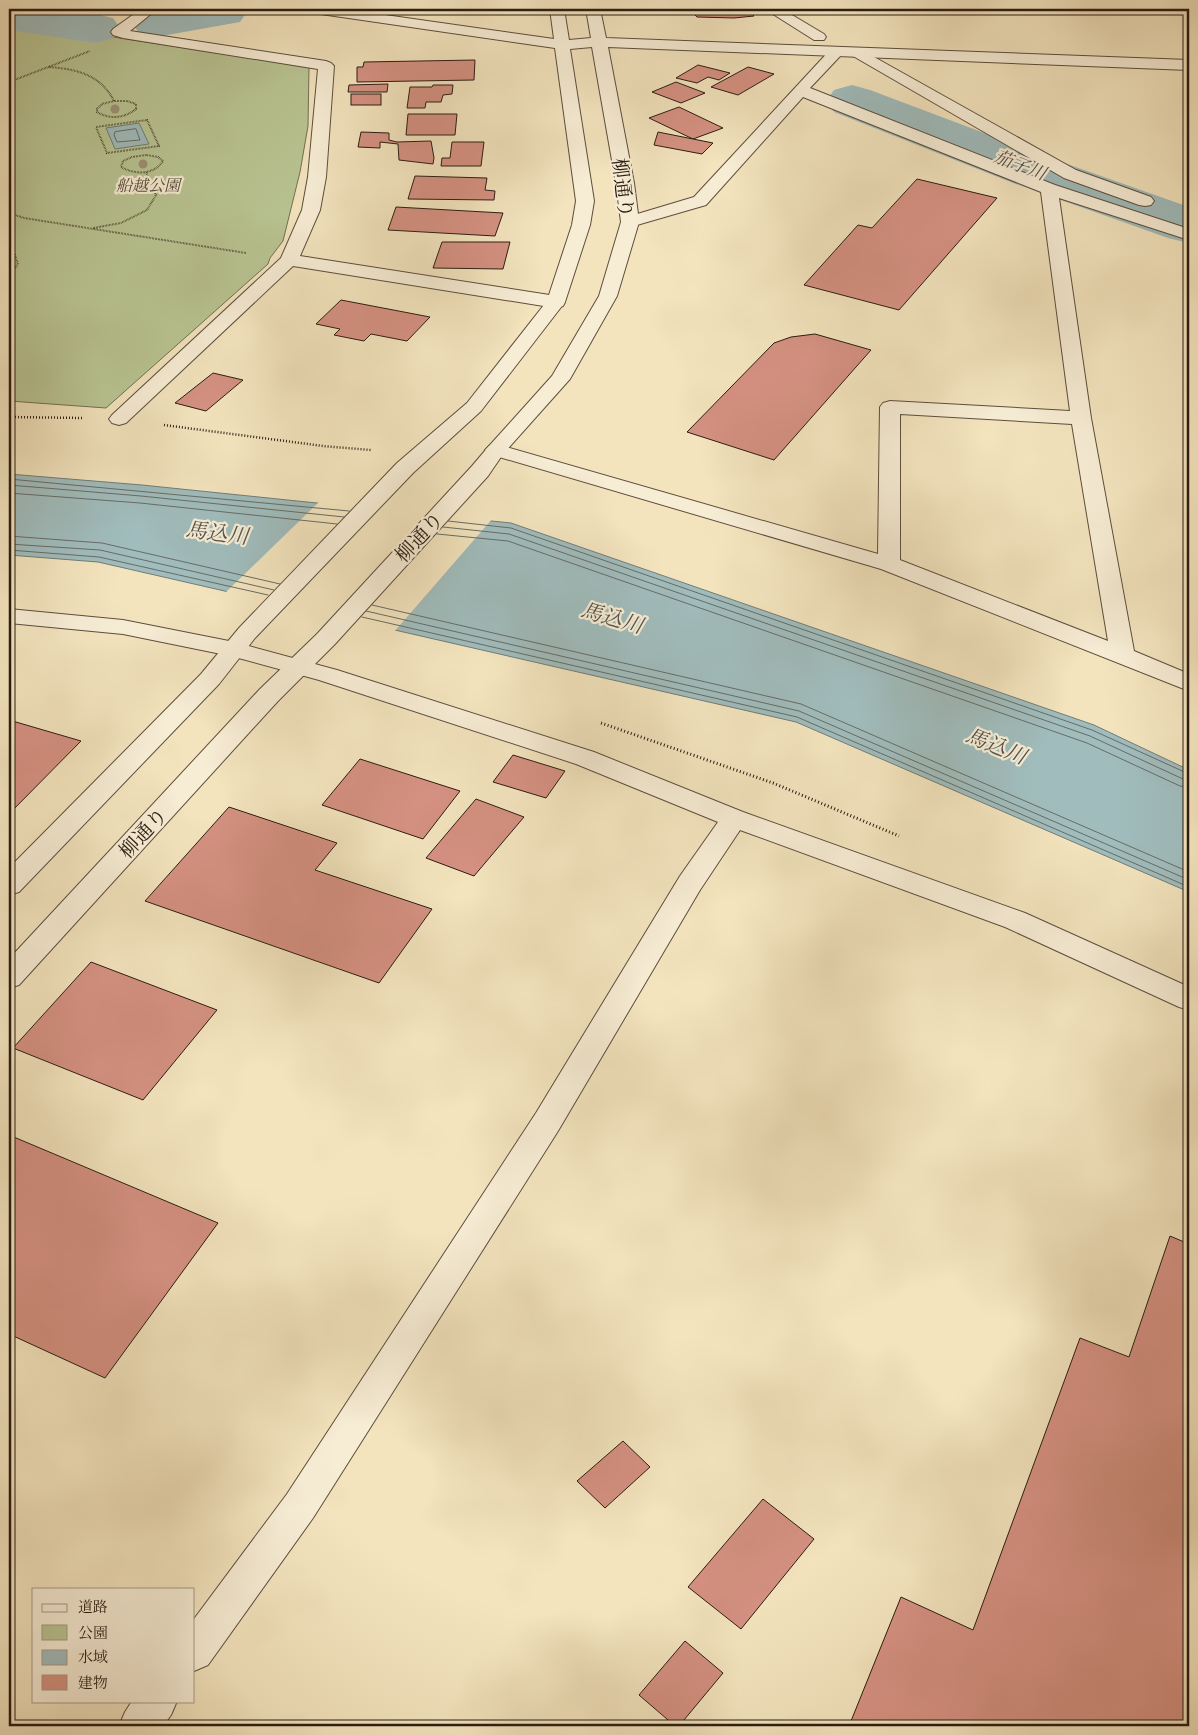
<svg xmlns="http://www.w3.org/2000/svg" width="1198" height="1735" font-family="'Libre Bodoni','Noto Serif JP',serif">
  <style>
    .green { fill: #b9c593; stroke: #727052 }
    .water { fill: #a0bcbc; stroke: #717c78 }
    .pier { fill: #f3e4be }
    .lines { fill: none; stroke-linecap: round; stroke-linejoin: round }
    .shore { stroke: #666c67; stroke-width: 1 }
    .river { fill: #a0bcbc; fill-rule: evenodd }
    .building { fill: #d59182; stroke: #2b1c12 }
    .minor-casing { stroke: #5d4e3d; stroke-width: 2 }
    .tertiary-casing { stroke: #5d4e3d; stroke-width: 2 }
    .path-far2 { stroke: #2b1c12; stroke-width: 2; stroke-dasharray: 0.5 1; stroke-linecap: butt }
    .path-far1 { stroke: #2b1c12; stroke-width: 2.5; stroke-dasharray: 1 2; stroke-linecap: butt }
    .path { stroke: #2b1c12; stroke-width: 3; stroke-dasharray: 1 2.5; stroke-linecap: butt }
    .minor { fill: #f7edd5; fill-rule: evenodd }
    .tertiary { fill: #f7edd5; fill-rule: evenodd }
    .tree { fill: #9d9275 }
    .labels { text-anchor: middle; stroke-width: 4.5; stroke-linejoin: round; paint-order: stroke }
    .far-park-label { font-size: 16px; font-style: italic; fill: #564f39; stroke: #f7edd5 }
    .far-water-label { font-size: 18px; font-style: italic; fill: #54544e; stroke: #f7edd5 }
    .street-label { font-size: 20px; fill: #2b1c12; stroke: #f7edd5 }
    .water-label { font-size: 21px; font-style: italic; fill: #54544e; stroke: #f7edd5 }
  </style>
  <rect width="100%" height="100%" fill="#f3e4be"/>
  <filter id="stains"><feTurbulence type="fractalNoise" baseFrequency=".004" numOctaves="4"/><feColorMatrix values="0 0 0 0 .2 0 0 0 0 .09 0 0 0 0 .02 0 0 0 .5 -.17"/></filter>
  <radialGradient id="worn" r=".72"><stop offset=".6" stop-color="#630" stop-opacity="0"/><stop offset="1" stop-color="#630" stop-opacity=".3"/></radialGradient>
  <polygon class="green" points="9,21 309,67 308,126 300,172 283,241 270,258 268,264 106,408 9,401"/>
  <g class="water">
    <polygon points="139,123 149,144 115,149 106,128"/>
    <polygon points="9,474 142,485 511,523 1094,725 1189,770 1189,892 796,722 98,562 9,555"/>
  </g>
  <polygon class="pier" points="320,501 493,518 394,632 225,593"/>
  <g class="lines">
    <g class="shore">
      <polygon points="136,129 140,140 117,142 114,135 115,132"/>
      <polyline points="9,479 349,511"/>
      <polyline points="9,485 141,496 344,517"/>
      <polyline points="9,493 140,503 337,524"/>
      <polyline points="448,521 511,528 1092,730 1189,774"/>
      <polyline points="443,527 509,534 1090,736 1183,779 1189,780"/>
      <polyline points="437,534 508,541 1087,743 1180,786 1189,787"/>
      <polyline points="9,536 102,543 280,584"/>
      <polyline points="9,544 100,550 274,590"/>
      <polyline points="9,550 99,557 268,595"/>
      <polyline points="372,605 801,704 1189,872"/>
      <polyline points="366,611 799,711 1189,880"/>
      <polyline points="362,617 797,717 1189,887"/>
    </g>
    <g class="river">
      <path d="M9,9C44,9 78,9 113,18L120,28L113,38L96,43L9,30Z"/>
      <polygon points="155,9 245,9 247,12 240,22 156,37 139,33 132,23 139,13"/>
      <polygon points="852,85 870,90 1053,159 1189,207 1189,243 1168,238 1013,183 834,112 826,101 834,90"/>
    </g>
  </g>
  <g class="building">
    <polygon points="671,9 715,9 676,14"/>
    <polygon points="726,9 747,9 754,16 734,18 697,17 693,13"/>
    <polygon points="475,60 474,80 357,82 357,67 363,67 364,62"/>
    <polygon points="698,65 730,73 719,80 708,77 697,83 676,78"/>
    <polygon points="748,67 774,74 738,95 711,87"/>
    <polygon points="676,82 705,93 681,103 652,92"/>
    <polygon points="388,84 387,92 348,92 349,85"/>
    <polygon points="433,85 453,85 452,94 443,95 441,102 426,102 425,108 407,108 410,87 432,87"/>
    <rect x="351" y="94" width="30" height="11"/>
    <polygon points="679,107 723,128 693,139 649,118"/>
    <polygon points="408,114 457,114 455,135 406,135"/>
    <polygon points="361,132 389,133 389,140 397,142 431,141 434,158 433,164 399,160 398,144 380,142 380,148 358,147"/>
    <polygon points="658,132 713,143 702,154 654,145"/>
    <polygon points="452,142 484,142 481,166 441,166 442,158 450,158"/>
    <polygon points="415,176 487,178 485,190 495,191 494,200 408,199"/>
    <polygon points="917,179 997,198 899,310 804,285 858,225 872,228"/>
    <polygon points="396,207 503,213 495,236 388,230"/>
    <polygon points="442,242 510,242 503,269 433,268"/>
    <polygon points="341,300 430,317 407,341 371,334 364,341 334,335 340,329 316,324"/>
    <polygon points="815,334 871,350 774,460 687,432 774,343 791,337"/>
    <polygon points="213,373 243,380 206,411 175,403"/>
    <polygon points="9,720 81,741 9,814"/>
    <polygon points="513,755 565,771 546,798 493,782"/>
    <polygon points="360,759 460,791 423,839 322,805"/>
    <polygon points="476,799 524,817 474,876 426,858"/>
    <polygon points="229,807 337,843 315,870 432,909 379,983 145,901"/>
    <polygon points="91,962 217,1010 143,1100 13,1048"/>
    <polygon points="9,1135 218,1223 105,1378 9,1334"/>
    <polygon points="1170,1236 1189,1244 1189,1726 849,1726 901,1597 973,1630 1080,1338 1129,1357"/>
    <polygon points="623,1441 650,1467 605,1508 577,1481"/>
    <polygon points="763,1499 814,1539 741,1629 688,1587"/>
    <polygon points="685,1641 723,1673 679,1726 675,1726 639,1695"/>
  </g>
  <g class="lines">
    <g class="minor-casing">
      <g id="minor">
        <polygon points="141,9 157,9 130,31 326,61 331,63 334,66 326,177 320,210 300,256 556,296 563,298 565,302 563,306 556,308 293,266 126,423 119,425 112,423 109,419 112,415 281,258 302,210 308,177 318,69 123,38 113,35 111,32 113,29"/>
        <polygon points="765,9 782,9 824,34 826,37 824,40 814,40"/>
        <path d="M836,47L841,49L844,52L810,88L1055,185L1189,229V240L1059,198L1091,418L1134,651L1189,674V691L881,569L489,454L485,450L489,446L496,444L503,446L878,554L880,407L883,403L890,401L1070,411L1041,192L803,97L706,205L630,227L624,226L621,222L624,218L694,197L831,49ZM900,414L1072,424L1108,641L900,560Z"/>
        <polygon points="858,48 1076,170 1151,197 1154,201 1151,205 1145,206 1139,205 1064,178 853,56 850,53 853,50"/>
        <polygon points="9,609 123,620 234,642 337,670 594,752 743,812 1025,913 1189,987 1189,1010 1179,1007 1005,927 740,830 700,890 558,1131 313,1518 208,1665 194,1671 194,1619 287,1494 536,1113 680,876 718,822 576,764 319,680 231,656 123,634 9,623"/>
        <polygon points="132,1701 177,1701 171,1715 163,1726 119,1726 125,1712"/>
      </g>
    </g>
    <g class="tertiary-casing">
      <polygon id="tertiary" points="307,9 343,9 554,39 550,9 564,9 569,40 591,38 586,9 600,9 606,38 1189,60 1189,70 608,47 634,183 639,222 617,296 570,379 503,454 488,476 335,644 278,701 19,985 9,988 9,959 260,689 317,634 472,466 489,446 552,376 599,296 621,222 616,183 592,47 570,49 594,201 590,225 565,302 481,411 413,473 255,638 219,684 19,892 9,895 9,868 201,674 239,628 397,463 467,403 547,301 572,225 576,201 555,48 314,13 309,12"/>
    </g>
    <g class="path-far2">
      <path d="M49,67C77,69 101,75 114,101"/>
      <polyline points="9,82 90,51"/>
      <path d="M114,101H127L136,104V109C125,118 110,120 97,112V109L102,104Z"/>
      <polygon points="147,120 159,146 107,153 96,127"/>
      <path d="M146,155L158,157L163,161C154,175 135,175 121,167L123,161L132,157Z"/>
      <polyline points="9,213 24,218 246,253"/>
      <polyline points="93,228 121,223 147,210 156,195 146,172"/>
      <polyline points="9,253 15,255 18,264 9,276"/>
    </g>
    <g class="path-far1">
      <polyline points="9,417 83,418"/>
      <polyline points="164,425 323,446 371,450"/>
    </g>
    <polyline class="path" points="601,723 773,783 899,836"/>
    <use href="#minor" class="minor"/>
    <use href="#tertiary" class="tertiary"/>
  </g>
  <g class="tree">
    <circle cx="115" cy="109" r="4.5"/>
    <circle cx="143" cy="164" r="4.5"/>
  </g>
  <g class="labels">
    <g class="far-park-label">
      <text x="148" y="191">船越公園</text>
    </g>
    <g class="far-water-label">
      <text transform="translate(1020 165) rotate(21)" y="6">茄子川</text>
    </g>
    <g class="street-label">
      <text transform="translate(623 188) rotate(83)" y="7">柳通り</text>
      <text transform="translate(419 537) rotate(-47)" y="7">柳通り</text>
      <text transform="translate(143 833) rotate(-47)" y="7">柳通り</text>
    </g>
    <g class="water-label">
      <text transform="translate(217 533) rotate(7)" y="7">馬込川</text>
      <text transform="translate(612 618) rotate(16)" y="7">馬込川</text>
      <text transform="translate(996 746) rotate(22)" y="7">馬込川</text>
    </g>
  </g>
  <rect width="1198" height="1735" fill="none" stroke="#f3e4be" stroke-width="30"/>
  <rect x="10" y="10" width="1178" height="1715" fill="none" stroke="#2b1c12" stroke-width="2.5"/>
  <rect x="15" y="15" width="1168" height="1705" fill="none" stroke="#2b1c12"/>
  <rect x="32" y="1588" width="162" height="115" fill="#f7edd5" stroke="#a59987"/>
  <rect x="42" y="1604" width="25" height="8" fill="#f7edd5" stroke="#a59987"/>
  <text x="78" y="1612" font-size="15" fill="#2b1c12">道路</text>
  <rect x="42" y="1625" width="25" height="15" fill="#b9c593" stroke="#a59987"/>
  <text x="78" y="1638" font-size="15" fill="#2b1c12">公園</text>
  <rect x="42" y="1650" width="25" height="15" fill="#a0bcbc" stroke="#a59987"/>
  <text x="78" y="1662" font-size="15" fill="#2b1c12">水域</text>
  <rect x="42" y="1675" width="25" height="15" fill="#d59182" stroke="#a59987"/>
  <text x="78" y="1688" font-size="15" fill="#2b1c12">建物</text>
  <rect width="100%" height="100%" filter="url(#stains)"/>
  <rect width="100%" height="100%" fill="url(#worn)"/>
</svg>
